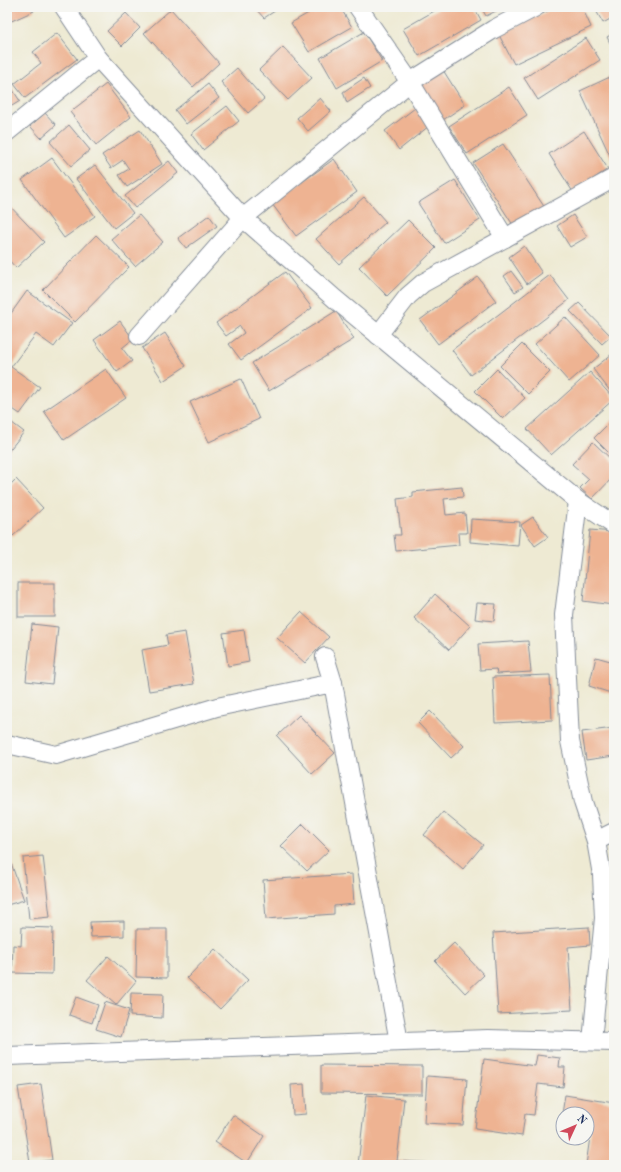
<svg xmlns="http://www.w3.org/2000/svg" width="621" height="1172" font-family="'Old Standard TT',serif">
  <style>
    .building { fill: #eeb392 }
    .lines { fill: none; stroke-linecap: round; stroke-linejoin: round }
    .street-casing { stroke: #848c98; stroke-width: 20 }
    .street { stroke: #fff; stroke-width: 18 }
  </style>
  <rect width="100%" height="100%" fill="#f6f6f2"/>
  <filter id="ink" filterUnits="userSpaceOnUse"><feTurbulence type="fractalNoise" baseFrequency=".025" numOctaves="2"/><feDisplacementMap in="SourceGraphic" scale="8" xChannelSelector="R" yChannelSelector="G"/><feConvolveMatrix kernelMatrix="1 2 1 2 8 2 1 2 1" color-interpolation-filters="sRGB"/></filter>
  <filter id="wash" filterUnits="userSpaceOnUse"><feTurbulence type="fractalNoise" baseFrequency=".012" numOctaves="4" result="noise"/><feDisplacementMap in="SourceGraphic" scale="16" xChannelSelector="R" yChannelSelector="G"/><feGaussianBlur stdDeviation="0.9" result="paint"/><feColorMatrix in="noise" values="0 0 0 0 0 0 0 0 0 0 0 0 0 0 0 0 0 1.4 0 .05"/><feComposite in="paint" operator="in"/></filter>
  <g filter="url(#wash)">
    <rect width="100%" height="100%" fill="#eeead3"/>
    <g id="blocks">
      <g class="building">
        <polygon points="7,7 33,7 34,11 7,23"/>
        <polygon points="254,7 281,7 264,18"/>
        <polygon points="319,7 340,7 352,27 309,52 291,23"/>
        <polygon points="441,7 474,7 481,20 419,56 403,29"/>
        <polygon points="481,7 504,7 486,16"/>
        <polygon points="556,7 582,7 591,27 514,64 499,35"/>
        <polygon points="594,7 614,7 614,17 603,23"/>
        <polygon points="171,9 219,63 193,87 144,33"/>
        <polygon points="126,13 140,28 122,46 107,31"/>
        <polygon points="364,32 382,61 337,88 320,58"/>
        <polygon points="57,33 77,59 25,98 14,84 41,63 33,52"/>
        <polygon points="614,33 614,51 607,37"/>
        <polygon points="586,38 600,60 538,100 524,78"/>
        <polygon points="283,47 312,78 288,100 259,70"/>
        <polygon points="237,68 264,99 248,113 221,82"/>
        <polygon points="443,70 465,105 443,120 420,86"/>
        <polygon points="612,76 614,80 614,159 612,160 580,91"/>
        <polygon points="364,78 370,88 347,103 343,92"/>
        <polygon points="7,81 20,101 7,109"/>
        <polygon points="106,84 131,117 96,145 70,112"/>
        <polygon points="208,84 219,98 186,124 175,110"/>
        <polygon points="509,87 527,115 467,154 449,126"/>
        <polygon points="320,98 331,111 308,131 297,118"/>
        <polygon points="227,106 239,121 203,150 191,134"/>
        <polygon points="415,108 429,126 399,150 385,131"/>
        <polygon points="45,113 56,125 41,138 30,126"/>
        <polygon points="69,125 90,150 71,166 50,142"/>
        <polygon points="140,130 162,164 127,187 119,175 129,169 123,160 111,168 102,155"/>
        <polygon points="584,131 608,169 573,192 549,154"/>
        <polygon points="503,144 545,208 515,228 473,163"/>
        <polygon points="52,158 95,216 64,238 22,180"/>
        <polygon points="334,159 357,192 296,236 272,204"/>
        <polygon points="169,161 178,173 135,208 125,196"/>
        <polygon points="95,165 133,213 114,228 76,179"/>
        <polygon points="455,180 480,220 444,243 418,203"/>
        <polygon points="364,197 386,222 339,264 316,239"/>
        <polygon points="7,203 44,242 16,268 7,258"/>
        <polygon points="139,215 163,242 135,266 111,239"/>
        <polygon points="209,215 217,226 186,248 178,238"/>
        <polygon points="573,215 587,237 570,247 557,226"/>
        <polygon points="408,220 436,248 387,296 359,267"/>
        <polygon points="96,235 129,267 75,322 43,290"/>
        <polygon points="524,246 542,273 527,284 509,257"/>
        <polygon points="511,271 523,287 515,292 504,276"/>
        <polygon points="285,272 312,308 241,360 229,344 244,333 240,326 226,336 216,323"/>
        <polygon points="550,275 569,300 471,375 452,350"/>
        <polygon points="478,277 496,301 438,344 420,320"/>
        <polygon points="27,291 72,323 54,347 36,334 11,367 40,387 20,414 7,405 7,319"/>
        <polygon points="579,303 611,336 602,344 570,311"/>
        <polygon points="336,311 354,339 269,391 252,363"/>
        <polygon points="565,317 600,355 569,382 535,344"/>
        <polygon points="120,321 133,339 122,348 132,361 117,372 94,340"/>
        <polygon points="165,333 186,366 163,381 142,348"/>
        <polygon points="522,344 550,372 528,394 500,366"/>
        <polygon points="612,354 614,356 614,396 593,369"/>
        <polygon points="106,369 126,398 64,440 44,411"/>
        <polygon points="497,369 525,398 503,419 475,391"/>
        <polygon points="590,372 614,399 551,455 527,429"/>
        <polygon points="241,379 259,419 209,442 190,402"/>
        <polygon points="614,418 614,458 594,438"/>
        <polygon points="7,419 24,432 7,453"/>
        <polygon points="593,442 614,462 614,476 592,499 580,488 589,479 572,464"/>
        <polygon points="16,479 43,508 13,536 7,530 7,488"/>
        <polygon points="462,487 463,497 444,499 446,515 465,513 467,533 458,533 459,545 396,551 394,535 401,535 397,499 413,497 413,492"/>
        <polygon points="533,517 548,537 535,546 521,525"/>
        <polygon points="471,519 520,522 518,546 470,542"/>
        <polygon points="590,530 614,532 613,605 583,601"/>
        <rect x="18" y="583" width="37" height="34"/>
        <polygon points="435,594 470,626 449,650 414,618"/>
        <polygon points="477,603 496,604 494,621 475,619"/>
        <polygon points="301,612 329,637 305,663 277,638"/>
        <polygon points="32,624 58,627 52,684 26,681"/>
        <polygon points="244,630 249,662 228,666 223,633"/>
        <polygon points="185,632 194,684 149,691 142,650 168,645 166,635"/>
        <polygon points="528,641 531,672 497,674 496,669 480,670 478,644"/>
        <polygon points="596,657 614,662 614,694 589,686"/>
        <polygon points="550,675 552,720 495,723 493,677"/>
        <polygon points="430,711 464,746 451,758 418,723"/>
        <polygon points="299,715 335,753 312,774 277,736"/>
        <polygon points="614,728 614,756 586,760 582,732"/>
        <polygon points="443,812 483,845 463,869 424,835"/>
        <polygon points="303,824 329,850 307,871 281,846"/>
        <polygon points="43,856 50,917 29,919 23,858"/>
        <polygon points="10,860 24,900 7,905 7,861"/>
        <polygon points="352,874 354,904 334,906 334,914 266,919 263,880"/>
        <polygon points="124,921 124,936 91,937 90,922"/>
        <polygon points="22,927 53,928 52,974 12,973 13,945 21,946"/>
        <polygon points="589,927 590,945 568,947 572,1010 498,1014 493,933"/>
        <polygon points="137,929 167,929 167,978 136,977"/>
        <polygon points="454,943 484,975 465,993 435,961"/>
        <polygon points="215,949 248,980 220,1009 187,978"/>
        <polygon points="108,956 136,981 116,1005 87,980"/>
        <polygon points="131,993 163,994 162,1018 130,1016"/>
        <polygon points="76,997 98,1005 92,1023 69,1015"/>
        <polygon points="105,1002 129,1010 121,1037 96,1029"/>
        <polygon points="537,1055 560,1058 559,1067 565,1067 563,1087 538,1084 534,1115 525,1114 522,1136 475,1129 484,1059 535,1066"/>
        <polygon points="321,1065 422,1066 422,1094 321,1093"/>
        <polygon points="427,1076 467,1079 463,1125 424,1123"/>
        <polygon points="41,1084 52,1160 30,1163 18,1087"/>
        <polygon points="304,1084 306,1114 293,1115 291,1085"/>
        <polygon points="366,1095 404,1099 397,1161 482,1165 358,1165"/>
        <polygon points="565,1095 614,1103 614,1165 586,1165 591,1130 587,1130 587,1114 562,1114"/>
        <polygon points="233,1115 264,1136 247,1163 215,1142"/>
      </g>
    </g>
  </g>
  <g filter="url(#ink)">
    <use href="#blocks" fill-opacity="0" stroke="#848c98" stroke-width="1"/>
    <g class="lines">
      <g class="street-casing">
        <g id="street">
          <polyline points="64,7 98,58 243,218 335,299 578,501 614,525"/>
          <polyline points="358,7 410,82 505,238"/>
          <polyline points="7,132 98,58"/>
          <polyline points="378,335 408,296 423,283 614,178"/>
          <polyline points="139,336 243,218 410,82 494,29 536,7"/>
          <polyline points="578,501 564,615 570,741 583,802 596,841 602,875 604,918 592,1041"/>
          <polyline points="333,683 399,1042"/>
          <polyline points="7,744 56,755 217,707 333,683 325,657"/>
          <polyline points="596,841 614,832"/>
          <polyline points="7,1056 488,1039 614,1042"/>
        </g>
      </g>
      <use href="#street" class="street"/>
    </g>
  </g>
  <rect width="621" height="1172" fill="none" stroke="#f6f6f2" stroke-width="24"/>
  <g transform="translate(575 1126) rotate(46)"><circle r="19" fill="#f6f6f2" stroke="#9ea6b7"/>
  <path d="M0-3L7 15L0 10L-7 15Z" fill="#d1495b"/>
  <text y="-6" font-size="11" font-weight="bold" text-anchor="middle" fill="#1b2f5e">N</text>
  </g>
</svg>
